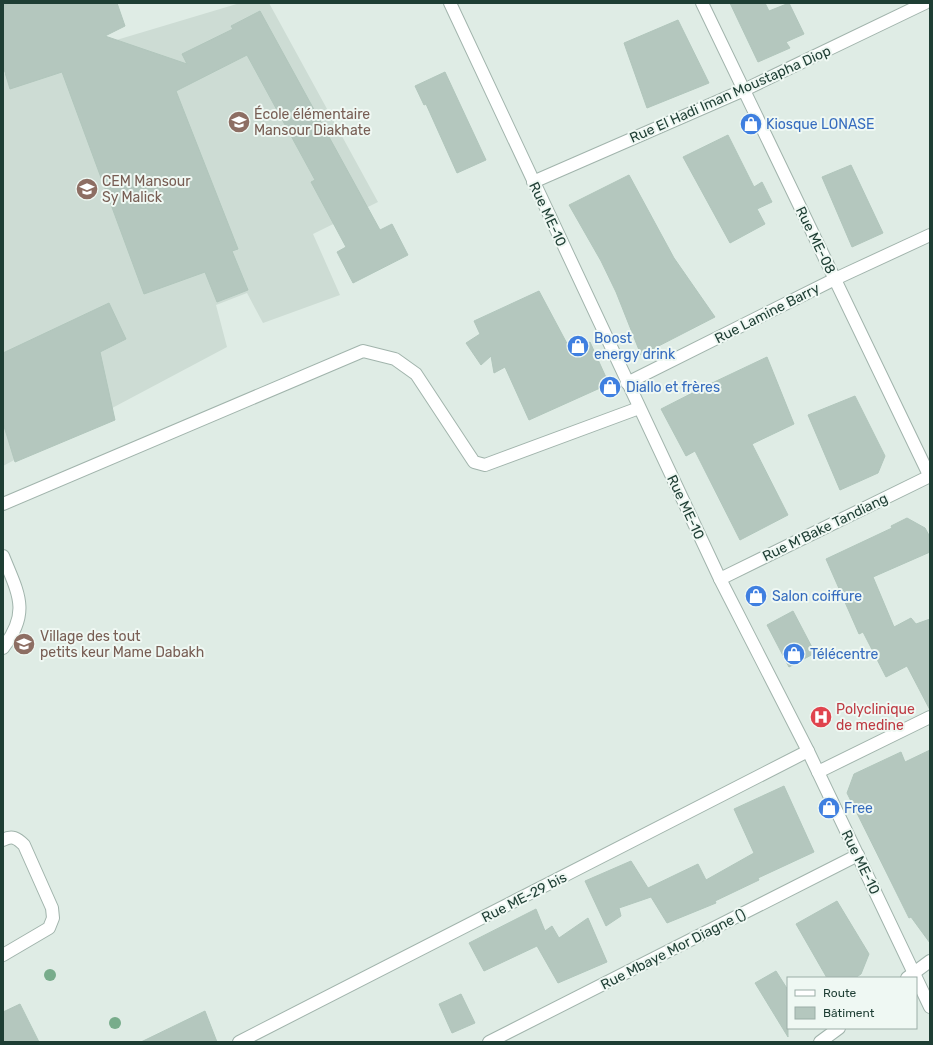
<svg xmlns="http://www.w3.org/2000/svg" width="933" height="1045" font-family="Rubik,sans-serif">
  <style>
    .built { fill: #cddcd4 }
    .building { fill: #b4c7be; stroke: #b1c6bc }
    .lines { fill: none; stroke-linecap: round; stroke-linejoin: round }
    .minor-casing { stroke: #a1b4ac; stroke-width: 14 }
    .minor { stroke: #fff; stroke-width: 12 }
    .tree { fill: #78ac8b }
    .labels { text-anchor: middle; stroke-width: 4; stroke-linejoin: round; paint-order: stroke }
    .street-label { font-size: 14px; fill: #1e3e34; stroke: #eff8f3 }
    .education-label { font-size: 14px; fill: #785e54; stroke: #eff8f3; text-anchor: start }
    .shop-label { font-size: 14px; fill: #366cbe; stroke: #eff8f3; text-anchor: start }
    .health-label { font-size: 14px; fill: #be3a42; stroke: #eff8f3; text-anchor: start }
  </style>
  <rect width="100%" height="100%" fill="#dfece5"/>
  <polygon class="built" points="240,3 269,3 378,202 313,234 340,295 263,323 247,293 216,305 227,347 3,466 3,74"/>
  <g class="building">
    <polygon points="3,3 117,3 125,26 105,36 187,64 182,54 233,29 231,26 260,11 380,230 392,224 408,255 353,283 337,252 346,247 311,182 315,180 247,55 176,91 238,249 232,251 248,290 217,302 205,272 144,294 62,72 10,89 3,66"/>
    <polygon points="730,3 765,3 769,11 789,3 804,34 786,42 790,48 758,62"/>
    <polygon points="678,20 709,83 647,108 624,43"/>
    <polygon points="445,72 486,160 457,173 426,104 424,105 415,86"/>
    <polygon points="728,135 754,187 762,182 772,202 757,209 765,224 730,243 683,157"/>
    <polygon points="851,165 883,233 852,247 822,177"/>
    <polygon points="629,175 674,258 715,317 641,355 616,292 601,261 569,205"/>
    <polygon points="539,291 571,351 590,342 609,384 529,420 505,367 494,373 491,356 481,365 466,343 480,334 474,321"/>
    <polygon points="109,303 126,339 100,352 115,420 15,462 3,423 3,353"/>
    <polygon points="767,357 794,424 752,444 788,515 740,540 695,451 686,456 661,409 710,384"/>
    <polygon points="855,396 885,456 878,473 840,490 808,415"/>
    <polygon points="907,518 925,528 930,537 930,552 873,577 894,627 911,618 916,624 930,619 930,710 907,666 886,677 863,632 859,634 826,559 892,528 891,526"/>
    <polygon points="793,611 815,653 789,667 767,625"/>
    <polygon points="930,750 930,943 911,917 909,918 847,793 854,774 901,752 905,762"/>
    <polygon points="784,786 814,852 758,878 759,880 715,901 716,903 667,923 651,897 619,908 621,916 606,926 585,881 631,861 648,888 698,864 706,880 754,853 734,809"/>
    <polygon points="837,901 869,954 861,974 855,978 827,978 796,924"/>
    <polygon points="536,909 545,931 552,926 559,938 588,918 607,962 558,983 537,946 484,971 469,943"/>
    <polygon points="776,971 788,990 788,1037 755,983"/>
    <polygon points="461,994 475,1023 452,1033 439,1004"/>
    <polygon points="20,1004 39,1042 3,1042 3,1012"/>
    <polygon points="205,1011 217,1042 141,1042"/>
  </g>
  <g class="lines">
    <g class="minor-casing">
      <g id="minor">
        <polyline points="450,3 720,579 808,751 930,1007"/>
        <polyline points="702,3 930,477"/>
        <polyline points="533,182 744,90 925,3"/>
        <polyline points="627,383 835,279 930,235"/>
        <polyline points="3,504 363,351 395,359 416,374 474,462 485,465 639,408"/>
        <path d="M3,556C18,593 31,612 3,648"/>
        <polyline points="720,579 930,476"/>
        <polyline points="818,772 930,717"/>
        <path d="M3,840C12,835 17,838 24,845L52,908L53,918L49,928L3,955"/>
        <polyline points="907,978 930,961"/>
        <polyline points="239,1042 808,751"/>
        <polyline points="489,1042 858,855"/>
        <polyline points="820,1042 839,1028"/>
      </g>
    </g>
    <use href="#minor" class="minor"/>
  </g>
  <g class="tree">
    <circle cx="50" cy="975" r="6"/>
    <circle cx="115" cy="1023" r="6"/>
  </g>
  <defs>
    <g id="school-disc" transform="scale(1.15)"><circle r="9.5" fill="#8d6e63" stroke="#eff8f3"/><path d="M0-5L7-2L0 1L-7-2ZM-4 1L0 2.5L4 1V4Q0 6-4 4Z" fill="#fff"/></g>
    <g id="shop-disc" transform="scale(1.15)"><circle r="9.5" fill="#3f7fe0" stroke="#eff8f3"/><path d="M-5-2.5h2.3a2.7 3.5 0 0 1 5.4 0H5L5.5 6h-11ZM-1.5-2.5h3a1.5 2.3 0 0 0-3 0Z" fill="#fff"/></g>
    <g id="hospital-disc" transform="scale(1.15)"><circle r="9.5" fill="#e0444e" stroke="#eff8f3"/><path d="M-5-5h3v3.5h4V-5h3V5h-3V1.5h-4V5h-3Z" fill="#fff"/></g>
  </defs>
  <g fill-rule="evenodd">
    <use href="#school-disc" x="239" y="122"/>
    <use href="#shop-disc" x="751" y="124"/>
    <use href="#school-disc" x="87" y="189"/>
    <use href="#shop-disc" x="578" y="346"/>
    <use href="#shop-disc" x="610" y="387"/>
    <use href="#shop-disc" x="756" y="596"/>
    <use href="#school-disc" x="24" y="644"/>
    <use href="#shop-disc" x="794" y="654"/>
    <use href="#hospital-disc" x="821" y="717"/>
    <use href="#shop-disc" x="829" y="808"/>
  </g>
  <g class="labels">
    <g class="street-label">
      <text transform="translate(730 94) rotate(-24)" y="5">Rue El Hadi Iman Moustapha Diop</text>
      <text transform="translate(548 214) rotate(65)" y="5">Rue ME-10</text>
      <text transform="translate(816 240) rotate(64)" y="5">Rue ME-08</text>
      <text transform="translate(767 313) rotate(-27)" y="5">Rue Lamine Barry</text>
      <text transform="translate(686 507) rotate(65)" y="5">Rue ME-10</text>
      <text transform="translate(825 527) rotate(-26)" y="5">Rue M'Bake Tandiang</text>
      <text transform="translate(861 862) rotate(64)" y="5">Rue ME-10</text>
      <text transform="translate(524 897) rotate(-27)" y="5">Rue ME-29 bis</text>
      <text transform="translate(673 949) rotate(-27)" y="5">Rue Mbaye Mor Diagne ()</text>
    </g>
    <g class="education-label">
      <text x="254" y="119">École élémentaire<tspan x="254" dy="16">Mansour Diakhate</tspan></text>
      <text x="102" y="186">CEM Mansour<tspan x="102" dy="16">Sy Malick</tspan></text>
      <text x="40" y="641">Village des tout<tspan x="40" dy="16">petits keur Mame Dabakh</tspan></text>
    </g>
    <g class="shop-label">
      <text x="766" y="129">Kiosque LONASE</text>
      <text x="594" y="343">Boost<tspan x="594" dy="16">energy drink</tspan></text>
      <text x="626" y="392">Diallo et frères</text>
      <text x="772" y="601">Salon coiffure</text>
      <text x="810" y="659">Télécentre</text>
      <text x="844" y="813">Free</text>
    </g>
    <g class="health-label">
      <text x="836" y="714">Polyclinique<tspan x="836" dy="16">de medine</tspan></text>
    </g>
  </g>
  <rect width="933" height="1045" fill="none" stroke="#1e3e34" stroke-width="8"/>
  <rect x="787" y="977" width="130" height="52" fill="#eff8f3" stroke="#9baea7"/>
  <rect x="795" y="990" width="20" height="6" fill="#ffffff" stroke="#9baea7"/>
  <text x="823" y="997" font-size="12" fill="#1e3e34">Route</text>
  <rect x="795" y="1007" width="20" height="12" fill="#b4c7be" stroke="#9baea7"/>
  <text x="823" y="1017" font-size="12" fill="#1e3e34">Bâtiment</text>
</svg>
